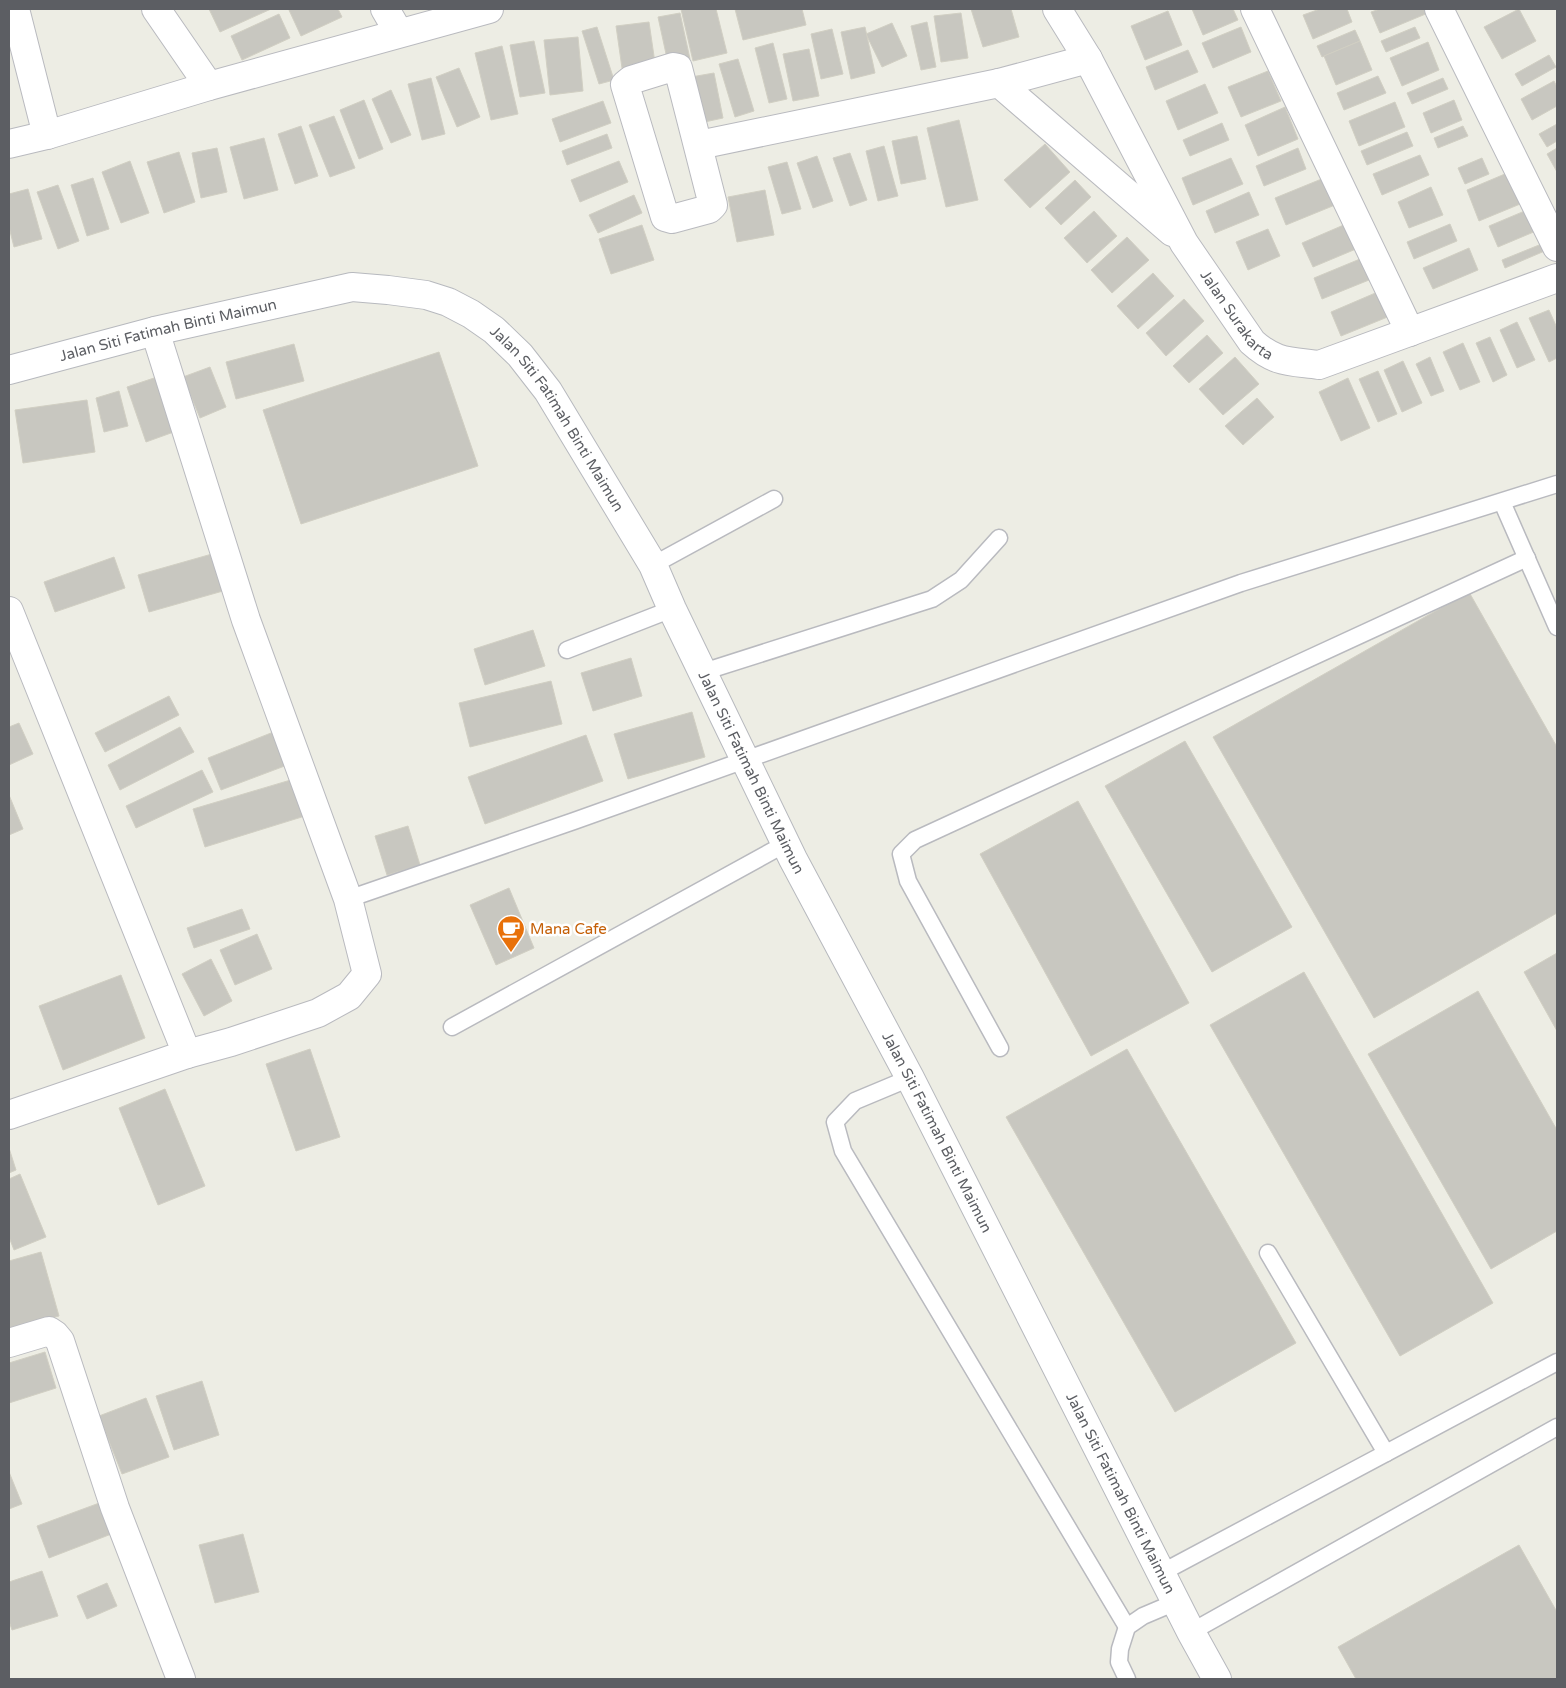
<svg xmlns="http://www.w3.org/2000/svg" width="1566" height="1688" font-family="'Varela Round',sans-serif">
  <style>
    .building { fill: #c8c7c0; stroke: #d1cfc3 }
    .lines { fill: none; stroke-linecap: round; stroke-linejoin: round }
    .lane-casing { stroke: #b9babf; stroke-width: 19 }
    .street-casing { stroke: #b9babf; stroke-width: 30 }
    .secondary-casing { stroke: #b7b9be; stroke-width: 30 }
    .lane { stroke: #fff; stroke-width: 16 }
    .street { stroke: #fff; stroke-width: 28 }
    .secondary { stroke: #fff; stroke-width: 28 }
    .labels { text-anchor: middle; stroke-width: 5; stroke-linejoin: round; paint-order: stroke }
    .street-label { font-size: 15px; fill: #5c5e63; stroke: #fff }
    .food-label { font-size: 15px; fill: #c56008; stroke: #fff; text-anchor: start }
  </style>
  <rect width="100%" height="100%" fill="#edede4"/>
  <g class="building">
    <polygon points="209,9 271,9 220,32"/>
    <polygon points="290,9 338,9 342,17 301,36 289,10"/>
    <polygon points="681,9 716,9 727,53 693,61"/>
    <polygon points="735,9 802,9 806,25 743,40"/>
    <polygon points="971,9 1011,9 1019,37 983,47"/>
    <polygon points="1192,9 1233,9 1238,20 1203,35"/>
    <polygon points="1320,9 1347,9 1352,22 1313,39 1303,15"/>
    <polygon points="1380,9 1427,9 1428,13 1380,33 1371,12"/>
    <polygon points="1519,9 1536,41 1502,59 1484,27"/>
    <polygon points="1168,11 1182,45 1145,60 1131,26"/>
    <polygon points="680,13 690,59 668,63 658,17"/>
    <polygon points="961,13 968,58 941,62 934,16"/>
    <polygon points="279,14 290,38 242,60 231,36"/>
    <polygon points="649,22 655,63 622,68 616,26"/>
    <polygon points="927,22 936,67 921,70 911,26"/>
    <polygon points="892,23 907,56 882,67 866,34"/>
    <polygon points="597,27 614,80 599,84 582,31"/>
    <polygon points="865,27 875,73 851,79 841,32"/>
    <polygon points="1241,27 1251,52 1213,68 1202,43"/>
    <polygon points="1415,27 1420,38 1386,52 1381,41"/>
    <polygon points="832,29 843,74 821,79 811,34"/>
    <polygon points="1355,30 1360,41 1322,57 1317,46"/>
    <polygon points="578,37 583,91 550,95 544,40"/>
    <polygon points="534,41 545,93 520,97 510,45"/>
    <polygon points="1360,41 1372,70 1336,85 1324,56"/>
    <polygon points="1428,42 1439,70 1402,86 1390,58"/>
    <polygon points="773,43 787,99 769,103 755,48"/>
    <polygon points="502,46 518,114 491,120 475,53"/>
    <polygon points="809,49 819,96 793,101 783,54"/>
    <polygon points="1188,50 1198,72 1155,90 1146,67"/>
    <polygon points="1549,55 1556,67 1522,86 1515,74"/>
    <polygon points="738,59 754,111 735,117 719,64"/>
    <polygon points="459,68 480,117 457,127 436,77"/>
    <polygon points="1268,71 1281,101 1241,117 1228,87"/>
    <polygon points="714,73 723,118 700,123 691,77"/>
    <polygon points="1378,76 1386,93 1344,110 1337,93"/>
    <polygon points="431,78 445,134 422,140 408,84"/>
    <polygon points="1443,78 1448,89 1412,104 1407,93"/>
    <polygon points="1554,81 1557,87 1557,106 1532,120 1521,99"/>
    <polygon points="1205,84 1218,113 1178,130 1166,101"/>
    <polygon points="391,90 411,135 391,143 372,99"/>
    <polygon points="364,100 383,149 359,159 340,110"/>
    <polygon points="1454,100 1462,120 1431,133 1423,113"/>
    <polygon points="603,101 611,123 560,142 552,119"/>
    <polygon points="1395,102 1405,127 1359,146 1349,121"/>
    <polygon points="1285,107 1298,139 1258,156 1245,125"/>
    <polygon points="334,116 355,168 330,177 309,125"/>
    <polygon points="959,120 978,200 946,207 927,128"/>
    <polygon points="1222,123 1229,140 1190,156 1183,140"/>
    <polygon points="1557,124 1557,141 1547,147 1539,134"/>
    <polygon points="301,126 318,176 295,184 278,134"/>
    <polygon points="1463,126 1468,136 1438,148 1434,138"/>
    <polygon points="1407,132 1413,146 1367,165 1361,151"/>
    <polygon points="607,134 612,148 567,165 562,151"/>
    <polygon points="917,136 926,179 901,184 892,141"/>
    <polygon points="264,138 278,190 244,199 230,147"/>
    <polygon points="1045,144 1070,172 1030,208 1004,180"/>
    <polygon points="884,146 898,196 878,201 866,151"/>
    <polygon points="217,148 227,192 201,198 192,153"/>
    <polygon points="1298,148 1306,169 1264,186 1256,166"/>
    <polygon points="1557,148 1557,172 1547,154"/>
    <polygon points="179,152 195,202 164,213 147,162"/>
    <polygon points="850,153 867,200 850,206 833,158"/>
    <polygon points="1420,155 1429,175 1382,195 1373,174"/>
    <polygon points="817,156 833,201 813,208 797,163"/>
    <polygon points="1231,158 1243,184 1193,205 1182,178"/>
    <polygon points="1482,158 1489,174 1465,184 1458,168"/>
    <polygon points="130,161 149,213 121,223 102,172"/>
    <polygon points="619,161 628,182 580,202 571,180"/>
    <polygon points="787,162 801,209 782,214 768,167"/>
    <polygon points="1512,171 1525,202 1479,221 1467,190"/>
    <polygon points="93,178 109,229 87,236 71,185"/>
    <polygon points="1324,178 1335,205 1286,225 1275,198"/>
    <polygon points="1075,180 1091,197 1061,225 1045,208"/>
    <polygon points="58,185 79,241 58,249 37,192"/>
    <polygon points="1431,187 1443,215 1409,228 1398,202"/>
    <polygon points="28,189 42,239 14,247 9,227 9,194"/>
    <polygon points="765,190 774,235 737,242 728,197"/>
    <polygon points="1249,192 1259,215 1215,233 1206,211"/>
    <polygon points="634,195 642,213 598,233 589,215"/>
    <polygon points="1527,210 1536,231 1498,247 1489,226"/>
    <polygon points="1094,211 1117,236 1087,263 1064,238"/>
    <polygon points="1346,224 1356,249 1313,267 1302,243"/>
    <polygon points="1450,224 1457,241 1414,259 1407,242"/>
    <polygon points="642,225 654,260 611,274 599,239"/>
    <polygon points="1268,229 1280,256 1248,270 1236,242"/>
    <polygon points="1127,237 1149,260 1112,293 1091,270"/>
    <polygon points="1544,243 1547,250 1505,268 1502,260"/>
    <polygon points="1469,248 1478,270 1433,289 1423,268"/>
    <polygon points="1360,259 1369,280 1322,299 1314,278"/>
    <polygon points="1153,273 1174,296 1138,329 1117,306"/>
    <polygon points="1380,291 1390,316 1341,336 1331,312"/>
    <polygon points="1184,299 1204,321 1166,356 1146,333"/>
    <polygon points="1549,310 1557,328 1557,358 1549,362 1529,318"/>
    <polygon points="1517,322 1535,360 1517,368 1500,330"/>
    <polygon points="1207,335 1223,353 1189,383 1173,366"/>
    <polygon points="1490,337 1507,375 1493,382 1476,343"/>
    <polygon points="1463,343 1480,382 1460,390 1443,352"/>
    <polygon points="294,344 304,381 236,399 226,362"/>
    <polygon points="439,352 478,466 301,524 263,410"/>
    <polygon points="1235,357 1259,384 1223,415 1199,389"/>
    <polygon points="1430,357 1444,391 1431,396 1416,364"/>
    <polygon points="1403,361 1422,403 1402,412 1384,370"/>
    <polygon points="210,367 226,407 200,418 183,377"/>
    <polygon points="1378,371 1397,414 1378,422 1359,379"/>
    <polygon points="163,375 182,429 146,442 127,387"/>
    <polygon points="1348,378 1370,428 1341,441 1319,392"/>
    <polygon points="119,391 128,426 104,432 96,398"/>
    <polygon points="1257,398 1274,417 1243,445 1225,426"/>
    <polygon points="87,400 95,452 23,463 15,410"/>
    <polygon points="219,552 230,589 149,612 138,575"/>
    <polygon points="114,557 125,588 55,612 44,582"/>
    <polygon points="1469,592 1557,747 1557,913 1374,1018 1213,737"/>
    <polygon points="533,630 545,666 485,685 474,649"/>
    <polygon points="631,658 642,696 593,711 581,673"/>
    <polygon points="551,681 562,724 470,747 459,703"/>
    <polygon points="169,696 179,715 105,752 95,733"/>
    <polygon points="692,712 705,757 628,779 614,734"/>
    <polygon points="19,723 33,754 9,765 9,727"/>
    <polygon points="180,727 194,752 120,790 108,765"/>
    <polygon points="276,731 290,764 221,790 208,758"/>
    <polygon points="586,735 603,781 485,824 468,777"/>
    <polygon points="1185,741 1292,927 1212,972 1105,786"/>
    <polygon points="202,770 213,792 136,828 126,806"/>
    <polygon points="294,779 305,816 205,847 193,809"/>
    <polygon points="9,795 23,829 9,835"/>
    <polygon points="1078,801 1189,1003 1091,1056 980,854"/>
    <polygon points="408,826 420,865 387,875 375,836"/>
    <polygon points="509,888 534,948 496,965 470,905"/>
    <polygon points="242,909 250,929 194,948 187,928"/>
    <polygon points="257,934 272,969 235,985 220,950"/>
    <polygon points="1557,953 1557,1031 1524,972"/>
    <polygon points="211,959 232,1001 204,1016 182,974"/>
    <polygon points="1304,972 1493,1303 1400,1356 1210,1025"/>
    <polygon points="121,975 145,1038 63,1070 39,1006"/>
    <polygon points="1478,991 1557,1130 1557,1231 1491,1269 1368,1054"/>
    <polygon points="310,1049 340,1137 296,1151 266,1064"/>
    <polygon points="1127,1049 1296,1343 1175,1412 1006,1117"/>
    <polygon points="165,1089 205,1186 158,1205 119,1108"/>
    <polygon points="9,1148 16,1170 9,1173"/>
    <polygon points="20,1174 46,1237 14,1250 9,1237 9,1179"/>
    <polygon points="41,1252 59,1316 9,1330 9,1261"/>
    <polygon points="45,1352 56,1388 9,1403 9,1363"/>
    <polygon points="202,1381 219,1435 174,1450 156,1396"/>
    <polygon points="146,1398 169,1457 122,1474 99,1416"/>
    <polygon points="9,1472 22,1504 9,1509"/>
    <polygon points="102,1502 114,1533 49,1558 37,1526"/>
    <polygon points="243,1534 259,1592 215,1603 199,1545"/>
    <polygon points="1519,1545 1557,1612 1557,1679 1356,1679 1338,1647"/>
    <polygon points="42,1571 58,1616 12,1630 9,1621 9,1582"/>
    <polygon points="107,1583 117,1606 87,1619 77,1596"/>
  </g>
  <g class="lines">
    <g class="lane-casing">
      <g id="lane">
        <polyline points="1502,502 1557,627"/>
        <polyline points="653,565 774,499"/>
        <polyline points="567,650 672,609"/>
        <polyline points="703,672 932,599 961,580 999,538"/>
        <polyline points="348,899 574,821 1241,583 1557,484"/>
        <polyline points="452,1027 785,844"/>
        <polyline points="1000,1048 908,881 901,854 915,840 1527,558"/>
        <polyline points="910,1078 855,1101 835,1122 843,1151 1127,1627"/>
        <polyline points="1268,1253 1386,1453"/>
        <polyline points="1161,1573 1557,1362"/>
        <polyline points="1191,1632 1557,1427"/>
        <polyline points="1127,1679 1119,1662 1120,1649 1127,1627 1143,1616 1176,1602"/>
      </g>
    </g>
    <g class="street-casing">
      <g id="street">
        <polyline points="15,9 47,135"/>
        <polyline points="156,9 209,86"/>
        <polyline points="385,9 399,33"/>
        <path id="s1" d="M1057,9L1088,59L1184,243L1252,342C1275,363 1289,361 1319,365L1557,278"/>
        <polyline points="1255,9 1410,332"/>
        <polyline points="1439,9 1557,247"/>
        <polygon points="673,67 678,68 713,205 709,209 672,219 665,217 625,85 631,80"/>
        <polyline points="999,83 1172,232"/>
        <polyline points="9,144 47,135 209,86 489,9"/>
        <polyline points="699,145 999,83 1088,59"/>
        <polyline points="155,331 246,620 348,899 367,974 349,996 318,1013 231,1042 187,1054"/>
        <polyline points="9,611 187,1054 9,1115"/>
        <polyline points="9,1343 49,1331 55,1335 60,1341 115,1508 181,1679"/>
      </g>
    </g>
    <g class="secondary-casing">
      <g id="secondary">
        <path id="s2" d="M9,370L155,331L352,287L388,290L426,295L448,302L471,314L494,330L520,355L548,391L653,565L672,609L793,859L910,1078L1191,1632L1217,1679"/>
      </g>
    </g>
    <use href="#lane" class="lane"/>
    <use href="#street" class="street"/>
    <use href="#secondary" class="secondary"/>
  </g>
  <defs>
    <g id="cafe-pin" transform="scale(1.4375)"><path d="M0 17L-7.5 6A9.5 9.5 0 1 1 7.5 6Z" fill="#e8710a" stroke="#fff"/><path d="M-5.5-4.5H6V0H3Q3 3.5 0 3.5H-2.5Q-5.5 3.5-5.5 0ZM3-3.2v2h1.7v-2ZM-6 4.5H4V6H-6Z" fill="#fff"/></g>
  </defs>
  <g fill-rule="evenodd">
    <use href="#cafe-pin" x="511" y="929"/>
  </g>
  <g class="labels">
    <g class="street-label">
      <text dy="5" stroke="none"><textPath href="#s1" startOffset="356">Jalan Surakarta</textPath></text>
      <text dy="5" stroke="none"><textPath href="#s2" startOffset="164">Jalan Siti Fatimah Binti Maimun</textPath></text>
      <text dy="5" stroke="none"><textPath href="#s2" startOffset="614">Jalan Siti Fatimah Binti Maimun</textPath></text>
      <text dy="5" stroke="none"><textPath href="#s2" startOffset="1019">Jalan Siti Fatimah Binti Maimun</textPath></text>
      <text dy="5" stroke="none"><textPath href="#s2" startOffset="1424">Jalan Siti Fatimah Binti Maimun</textPath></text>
      <text dy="5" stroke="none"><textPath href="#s2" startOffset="1829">Jalan Siti Fatimah Binti Maimun</textPath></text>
    </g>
    <g class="food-label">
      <text x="530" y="934">Mana Cafe</text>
    </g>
  </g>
  <rect width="1566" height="1688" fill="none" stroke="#5c5e63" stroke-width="20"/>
</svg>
